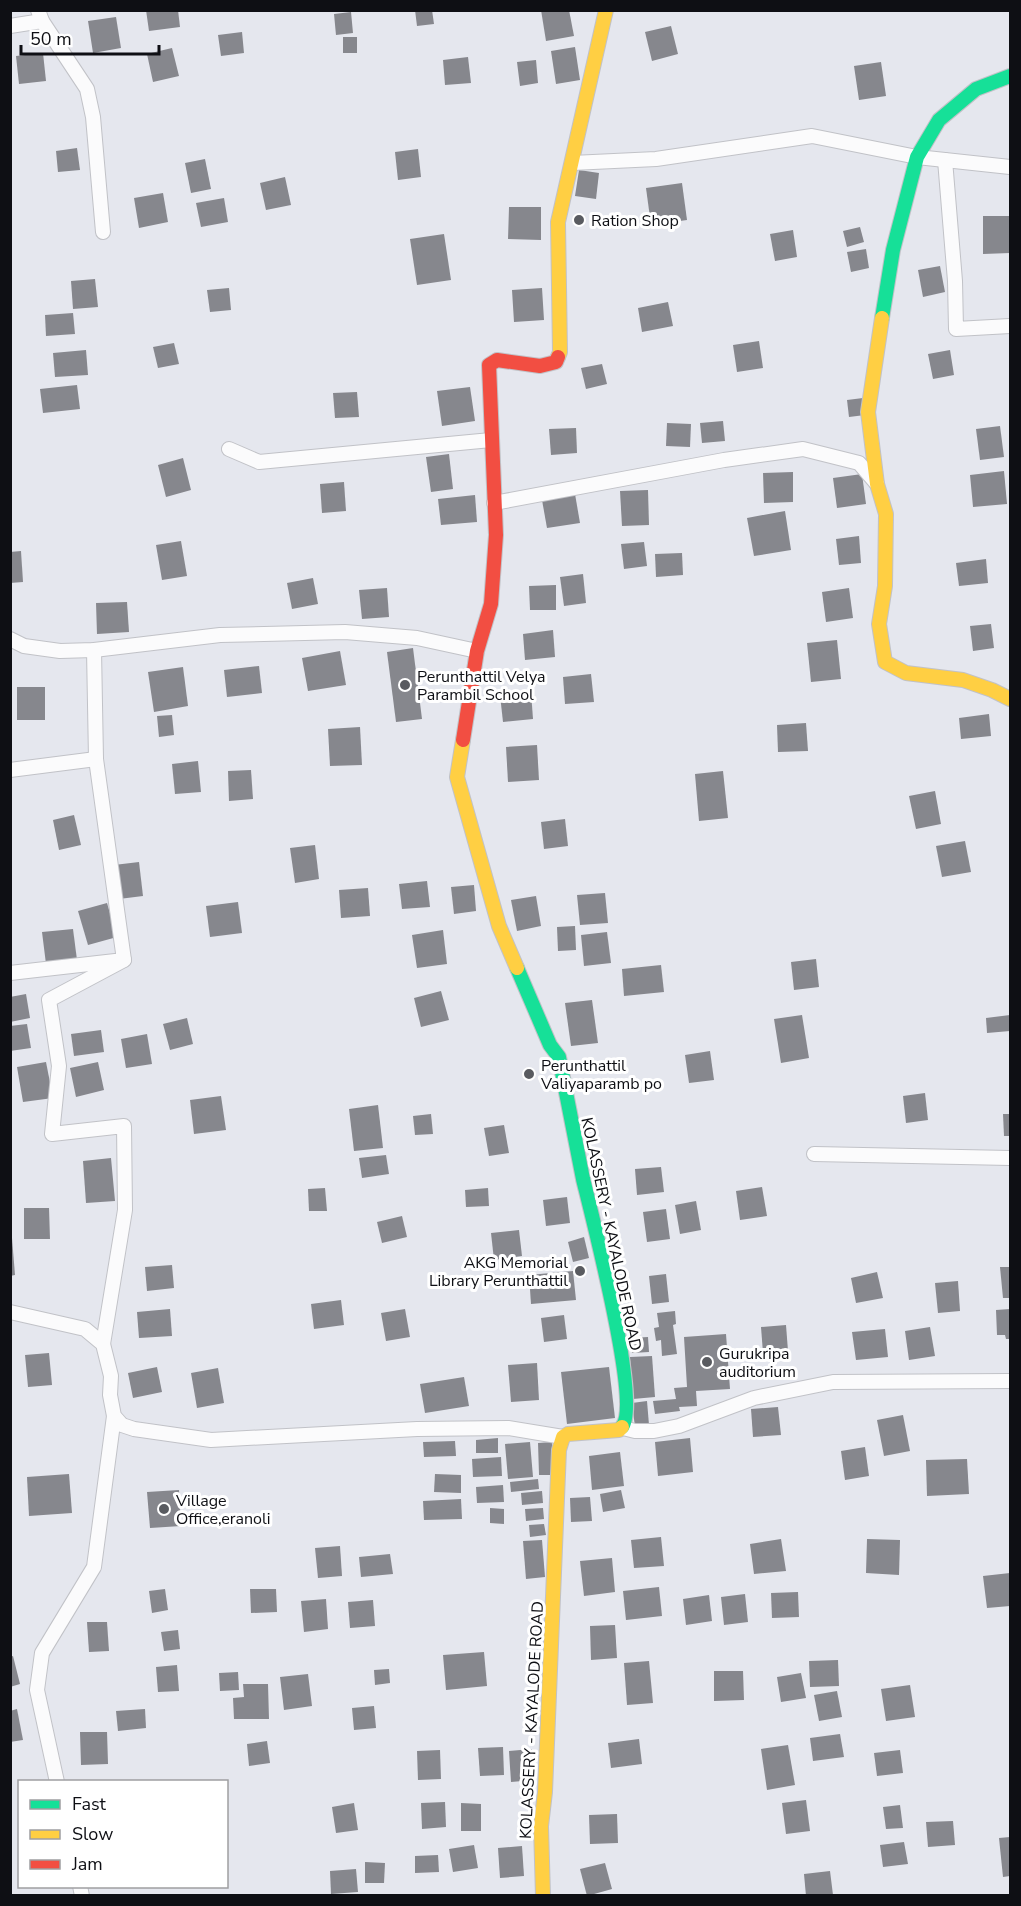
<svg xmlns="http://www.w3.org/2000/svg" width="1021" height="1906" font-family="'Nunito Sans',sans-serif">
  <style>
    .building { fill: #86878d }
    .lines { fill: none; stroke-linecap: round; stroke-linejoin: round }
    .street-casing { stroke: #c1c2c7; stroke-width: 16 }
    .fast-casing { stroke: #c1c2c7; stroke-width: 16 }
    .slow-casing { stroke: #c1c2c7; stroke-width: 16 }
    .jam-casing { stroke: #c1c2c7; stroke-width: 16 }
    .street { stroke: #fbfbfc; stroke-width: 14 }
    .fast { stroke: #16e098; stroke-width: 14 }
    .slow { stroke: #ffcf43; stroke-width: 14 }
    .jam { stroke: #f24e42; stroke-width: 14 }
    .poi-dot { fill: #595b60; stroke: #fff; stroke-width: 2 }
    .labels { text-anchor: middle; stroke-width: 6; stroke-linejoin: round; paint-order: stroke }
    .poi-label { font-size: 16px; fill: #0e0f14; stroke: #fff; text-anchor: start }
    .street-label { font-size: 16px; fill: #0e0f14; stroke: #fff }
  </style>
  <rect width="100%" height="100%" fill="#e5e7ee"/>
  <g class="building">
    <polygon points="146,10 178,10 180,27 149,31"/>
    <polygon points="415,10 432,10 434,24 417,26"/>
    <polygon points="541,10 569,10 574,36 546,41"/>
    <polygon points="351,12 353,33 336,35 334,14"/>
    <polygon points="116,17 121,48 93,53 88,21"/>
    <polygon points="671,26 678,54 652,61 645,32"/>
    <polygon points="242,32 244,53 221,56 218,35"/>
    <rect x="343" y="37" width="14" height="16"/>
    <polygon points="575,47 580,80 556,84 551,51"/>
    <polygon points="172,48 179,76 153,82 147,54"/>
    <polygon points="43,53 46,81 19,84 16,56"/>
    <polygon points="468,57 471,83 445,85 443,60"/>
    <polygon points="536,60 538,83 520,86 517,62"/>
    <polygon points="881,62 886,96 859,100 854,66"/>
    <polygon points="77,148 80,170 58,172 56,151"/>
    <polygon points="418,149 421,177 398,180 395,152"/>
    <polygon points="205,159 211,189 191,193 185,163"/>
    <polygon points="579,170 599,173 596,199 575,196"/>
    <polygon points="285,177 291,205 266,210 260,183"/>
    <polygon points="682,183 687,220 651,225 646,188"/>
    <polygon points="163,193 168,222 139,228 134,198"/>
    <polygon points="224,198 228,222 201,227 196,203"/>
    <polygon points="509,207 541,207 541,240 508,239"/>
    <polygon points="983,216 1010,216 1010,253 983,254"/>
    <polygon points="860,227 864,242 847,247 843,231"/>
    <polygon points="793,230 797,257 775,261 770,234"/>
    <polygon points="444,234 451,280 417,285 410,239"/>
    <polygon points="866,249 869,268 851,272 847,252"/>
    <polygon points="940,266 945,292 923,297 918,270"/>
    <polygon points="95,279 98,307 73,309 71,281"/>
    <polygon points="229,288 231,310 210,312 207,290"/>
    <polygon points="542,288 544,320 514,322 512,290"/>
    <polygon points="668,302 673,326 642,332 638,308"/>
    <polygon points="73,313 75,334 46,336 45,315"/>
    <polygon points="759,341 763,368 737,372 733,345"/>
    <polygon points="174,343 179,364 158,368 153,347"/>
    <polygon points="86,350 88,375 55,377 53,353"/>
    <polygon points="950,350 954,375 933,379 928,354"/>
    <polygon points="602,364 607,384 586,389 581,368"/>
    <polygon points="77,385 80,409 43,413 40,389"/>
    <polygon points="470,387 475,421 442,426 437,391"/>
    <polygon points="357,392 359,417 335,418 333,393"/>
    <polygon points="863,398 865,415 849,417 847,400"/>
    <polygon points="723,421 725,441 702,443 700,423"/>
    <polygon points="667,423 691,424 690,447 666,446"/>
    <polygon points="1000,426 1004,457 980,460 976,429"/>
    <polygon points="576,428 577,453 551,455 549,429"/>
    <polygon points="449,454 453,489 431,492 426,457"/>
    <polygon points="183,458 191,490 166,497 158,465"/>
    <polygon points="1004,471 1007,504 973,507 970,475"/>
    <polygon points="793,472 793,502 764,503 763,473"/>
    <polygon points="862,474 866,504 837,508 833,478"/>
    <polygon points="344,482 346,511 322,513 320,484"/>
    <polygon points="648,490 649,525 622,526 620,491"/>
    <polygon points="575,494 580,523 547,528 542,500"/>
    <polygon points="475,495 477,522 441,525 438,499"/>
    <polygon points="785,511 791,550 754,556 747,518"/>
    <polygon points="859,536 861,563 839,565 836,539"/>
    <polygon points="181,541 187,576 162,580 156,545"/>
    <polygon points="644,542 647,566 624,569 621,544"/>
    <polygon points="21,551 23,582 10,583 10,552"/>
    <polygon points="682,553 683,575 656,577 655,554"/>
    <polygon points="986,559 988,583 959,586 956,563"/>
    <polygon points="583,574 586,603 564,606 560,577"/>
    <polygon points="313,578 318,604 292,609 287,583"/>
    <polygon points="556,585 556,610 530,610 529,586"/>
    <polygon points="387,588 389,617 362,619 359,590"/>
    <polygon points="849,588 853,618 826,622 822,592"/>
    <polygon points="127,602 129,632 97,634 96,603"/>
    <polygon points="991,624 994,648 973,651 970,626"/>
    <polygon points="553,630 555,657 525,660 523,634"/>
    <polygon points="837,640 841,679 811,682 807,643"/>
    <polygon points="413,648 422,719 396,722 387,652"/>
    <polygon points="340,651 346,685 308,691 302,658"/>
    <polygon points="259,666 262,693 227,697 224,670"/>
    <polygon points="183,667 188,706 154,712 148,672"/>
    <polygon points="591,674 594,702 565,704 563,677"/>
    <rect x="17" y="687" width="28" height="33"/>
    <polygon points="531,692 533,719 503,722 500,695"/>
    <polygon points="989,714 991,736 961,739 959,718"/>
    <polygon points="172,715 174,735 159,737 157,716"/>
    <polygon points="806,723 808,751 778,752 777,725"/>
    <polygon points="360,727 362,765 330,766 328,729"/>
    <polygon points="537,745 539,780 508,782 506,747"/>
    <polygon points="198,761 201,792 175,794 172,764"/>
    <polygon points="251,770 253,799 229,801 228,771"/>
    <polygon points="723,771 728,818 699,821 695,774"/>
    <polygon points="935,791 941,824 916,829 909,796"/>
    <polygon points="74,815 81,845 59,850 53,820"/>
    <polygon points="565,819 568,846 544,849 541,822"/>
    <polygon points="965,841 971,872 942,877 936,846"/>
    <polygon points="315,845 319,879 295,883 290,848"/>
    <polygon points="139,862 143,896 119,899 114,865"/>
    <polygon points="427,881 430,907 402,909 399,884"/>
    <polygon points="474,885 476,911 454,914 451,887"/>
    <polygon points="368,888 370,916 341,918 339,890"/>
    <polygon points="605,893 608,923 580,925 577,895"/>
    <polygon points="536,896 541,926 517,931 511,900"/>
    <polygon points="238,902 242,933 210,937 206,906"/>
    <polygon points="107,903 117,937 88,945 78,911"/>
    <polygon points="575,926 576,950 558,951 557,927"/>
    <polygon points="73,929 77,960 46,964 42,932"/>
    <polygon points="443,930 447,964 417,968 412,935"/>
    <polygon points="607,932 611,963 584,966 581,935"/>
    <polygon points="816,959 819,987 794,990 791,962"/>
    <polygon points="661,965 664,992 624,996 622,969"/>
    <polygon points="441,991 449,1020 421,1027 414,998"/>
    <polygon points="26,994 30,1018 10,1022 10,997"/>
    <polygon points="592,1000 598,1043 571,1046 565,1003"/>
    <polygon points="802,1015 809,1058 781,1063 774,1019"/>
    <polygon points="1010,1015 1010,1031 987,1033 986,1018"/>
    <polygon points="187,1018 193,1044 170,1050 163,1024"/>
    <polygon points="27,1024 31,1048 10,1051 10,1026"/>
    <polygon points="101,1030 104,1052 74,1056 71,1034"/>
    <polygon points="147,1034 152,1064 126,1068 121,1039"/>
    <polygon points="710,1051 714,1080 689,1083 685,1055"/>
    <polygon points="46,1062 53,1098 23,1102 17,1067"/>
    <polygon points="98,1062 104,1090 76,1097 70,1068"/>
    <polygon points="925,1093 928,1120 906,1123 903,1096"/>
    <polygon points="221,1096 226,1130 194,1134 190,1100"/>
    <polygon points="378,1105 383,1148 354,1151 349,1109"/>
    <polygon points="431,1114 433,1134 415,1135 413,1116"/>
    <polygon points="1003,1114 1010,1114 1010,1136 1004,1136"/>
    <polygon points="504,1125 509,1153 489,1156 484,1128"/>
    <polygon points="386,1155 389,1174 362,1178 359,1158"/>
    <polygon points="111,1158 115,1201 86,1203 83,1161"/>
    <polygon points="661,1167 664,1192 637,1195 635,1169"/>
    <polygon points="762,1187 767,1216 740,1220 736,1191"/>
    <polygon points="325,1188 327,1211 309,1211 308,1189"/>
    <polygon points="488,1188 489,1206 466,1207 465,1190"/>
    <polygon points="567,1197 570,1223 546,1226 543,1200"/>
    <polygon points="696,1201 701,1230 680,1234 675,1205"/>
    <polygon points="24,1208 49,1208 50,1239 24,1239"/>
    <polygon points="666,1209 670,1239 647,1242 643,1212"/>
    <polygon points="402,1216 407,1237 382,1243 377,1222"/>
    <polygon points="519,1230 522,1256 494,1260 491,1233"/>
    <polygon points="584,1237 589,1258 573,1262 568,1242"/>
    <polygon points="10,1238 12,1238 15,1275 10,1276"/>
    <polygon points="172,1265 174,1288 147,1291 145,1267"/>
    <polygon points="1000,1267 1010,1267 1010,1298 1003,1298"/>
    <polygon points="573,1271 576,1300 531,1304 529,1275"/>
    <polygon points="877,1272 883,1298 856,1303 851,1278"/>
    <polygon points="666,1274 669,1302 652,1304 649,1276"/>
    <polygon points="958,1281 960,1311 938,1313 935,1283"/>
    <polygon points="341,1300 344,1325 314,1329 311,1304"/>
    <polygon points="170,1309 172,1336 139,1338 137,1312"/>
    <polygon points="405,1309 410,1337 386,1341 381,1313"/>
    <polygon points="1010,1309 1010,1339 1006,1339 1005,1335 997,1335 996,1310"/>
    <polygon points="675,1311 676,1324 673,1325 677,1354 662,1356 661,1340 656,1341 654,1328 659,1327 657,1313"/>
    <polygon points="564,1315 567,1339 544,1342 541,1318"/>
    <polygon points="786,1325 788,1351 763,1353 761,1327"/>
    <polygon points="930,1327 935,1356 909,1360 905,1331"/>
    <polygon points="885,1329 888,1357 856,1360 852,1332"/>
    <polygon points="726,1334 730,1389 696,1391 697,1406 679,1407 680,1411 655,1414 653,1401 676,1399 674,1388 687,1387 684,1337"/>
    <polygon points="648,1337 649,1352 632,1353 631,1338"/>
    <polygon points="49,1353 52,1385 28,1387 25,1355"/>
    <polygon points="652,1356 655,1397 633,1399 630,1357"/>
    <polygon points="537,1363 539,1400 511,1402 508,1365"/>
    <polygon points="157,1367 162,1392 133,1398 128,1373"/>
    <polygon points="609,1367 615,1418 567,1424 561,1372"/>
    <polygon points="218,1368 224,1403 197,1408 191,1373"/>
    <polygon points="464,1377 469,1406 425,1413 420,1384"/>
    <polygon points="647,1401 649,1425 635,1427 632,1403"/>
    <polygon points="778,1407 781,1435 753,1437 751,1409"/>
    <polygon points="903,1415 910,1451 884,1456 877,1420"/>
    <polygon points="498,1438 498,1453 476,1453 476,1440"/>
    <polygon points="690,1438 693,1472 658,1476 655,1442"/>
    <polygon points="455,1441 456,1456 424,1457 423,1442"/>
    <polygon points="530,1442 533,1477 508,1479 505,1444"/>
    <polygon points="552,1442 553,1475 539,1475 538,1443"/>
    <polygon points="865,1447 869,1476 845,1480 841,1451"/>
    <polygon points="620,1452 624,1486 592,1490 589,1456"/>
    <polygon points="501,1457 502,1476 473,1477 472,1459"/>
    <polygon points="967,1459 969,1494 927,1496 926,1460"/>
    <polygon points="69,1474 72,1513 29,1516 27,1477"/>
    <polygon points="435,1474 461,1475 461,1493 434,1492"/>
    <polygon points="538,1479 539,1489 511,1492 510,1482"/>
    <polygon points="503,1485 504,1502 477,1503 476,1487"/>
    <polygon points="179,1490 181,1526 150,1528 147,1492"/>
    <polygon points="621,1490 625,1508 603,1512 600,1494"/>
    <polygon points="542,1491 543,1503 522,1505 521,1493"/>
    <polygon points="590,1497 592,1521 571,1522 570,1498"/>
    <polygon points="461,1499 462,1519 424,1520 423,1501"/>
    <polygon points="490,1508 504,1509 504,1524 490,1523"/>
    <polygon points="543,1508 544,1519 526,1521 525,1509"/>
    <polygon points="544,1524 546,1535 530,1537 529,1525"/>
    <polygon points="661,1537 664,1566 634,1568 631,1540"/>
    <polygon points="781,1539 786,1571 754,1574 750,1544"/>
    <polygon points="867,1539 900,1540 899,1575 866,1573"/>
    <polygon points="542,1540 545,1577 526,1579 523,1541"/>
    <polygon points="340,1546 342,1576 318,1578 315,1548"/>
    <polygon points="390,1554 393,1574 361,1577 359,1557"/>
    <polygon points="612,1558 615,1592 584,1596 580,1561"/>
    <polygon points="1010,1573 1010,1606 987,1608 983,1576"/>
    <polygon points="659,1587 662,1616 626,1620 623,1591"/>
    <polygon points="165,1589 168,1610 152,1613 149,1591"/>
    <polygon points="250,1589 276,1589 277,1612 251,1613"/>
    <polygon points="798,1592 799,1617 772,1618 771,1593"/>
    <polygon points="745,1594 748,1622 724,1625 721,1597"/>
    <polygon points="709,1595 712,1621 686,1625 683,1599"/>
    <polygon points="326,1599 328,1629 304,1632 301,1601"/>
    <polygon points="373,1600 375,1626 350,1628 348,1602"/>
    <polygon points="87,1622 107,1622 109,1651 89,1652"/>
    <polygon points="615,1625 617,1658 591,1660 590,1626"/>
    <polygon points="178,1630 180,1649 164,1651 161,1632"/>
    <polygon points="484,1652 487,1686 446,1690 443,1655"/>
    <polygon points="13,1656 20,1684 10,1687 10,1657"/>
    <polygon points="838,1660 839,1686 810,1687 809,1661"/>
    <polygon points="649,1661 653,1703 627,1705 624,1663"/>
    <polygon points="177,1665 179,1691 158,1692 156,1667"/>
    <polygon points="389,1669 390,1683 375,1685 374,1670"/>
    <polygon points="714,1671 743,1671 744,1700 714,1701"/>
    <polygon points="238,1672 239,1690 220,1691 219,1673"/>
    <polygon points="801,1673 806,1698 781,1702 777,1677"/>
    <polygon points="308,1674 312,1706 284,1710 280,1677"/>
    <polygon points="243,1684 268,1684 269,1719 234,1719 233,1698 244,1697"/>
    <polygon points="910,1685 915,1717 886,1721 881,1689"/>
    <polygon points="837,1691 842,1717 819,1721 814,1695"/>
    <polygon points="374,1706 376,1728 354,1730 352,1708"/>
    <polygon points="17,1709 23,1740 10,1742 10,1711"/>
    <polygon points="145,1709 146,1728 118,1731 116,1711"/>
    <polygon points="80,1732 107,1732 108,1764 81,1765"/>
    <polygon points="840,1734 844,1757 813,1761 810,1738"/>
    <polygon points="639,1739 642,1764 611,1768 608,1743"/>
    <polygon points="267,1741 270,1763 249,1766 247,1744"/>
    <polygon points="788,1745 795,1785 767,1790 761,1749"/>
    <polygon points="503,1747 504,1775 480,1776 478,1748"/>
    <polygon points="532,1749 534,1780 511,1782 509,1751"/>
    <polygon points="440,1750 441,1779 418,1780 417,1751"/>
    <polygon points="900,1750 903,1773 877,1776 874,1753"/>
    <polygon points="806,1800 810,1831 786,1834 782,1803"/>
    <polygon points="445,1802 446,1827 422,1829 421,1803"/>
    <polygon points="354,1803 358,1830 336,1833 332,1807"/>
    <polygon points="461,1803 481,1804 481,1831 461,1831"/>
    <polygon points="900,1805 903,1828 886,1829 883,1807"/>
    <polygon points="617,1814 618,1843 590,1844 589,1815"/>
    <polygon points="953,1821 955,1845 928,1847 926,1822"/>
    <polygon points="1010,1837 1010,1876 1003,1877 999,1838"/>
    <polygon points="904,1842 908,1864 883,1867 880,1845"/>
    <polygon points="474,1845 478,1868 453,1872 449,1849"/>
    <polygon points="522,1846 524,1876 500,1878 498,1848"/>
    <polygon points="438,1855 439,1872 415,1873 415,1856"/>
    <polygon points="365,1862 385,1863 384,1883 365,1883"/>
    <polygon points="605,1863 612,1889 587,1896 580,1869"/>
    <polygon points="356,1869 358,1892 331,1894 330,1871"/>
    <polygon points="830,1871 833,1895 806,1896 804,1874"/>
  </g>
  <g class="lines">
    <g class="street-casing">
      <g id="street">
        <polyline points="38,10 42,21 87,89 93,117 103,232"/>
        <polyline points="10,26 42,21"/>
        <polyline points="945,160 955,281 956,329 1010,326"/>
        <polyline points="572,163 656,159 812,136 917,157 1010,167"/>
        <polyline points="229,449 259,462 491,440"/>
        <polyline points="494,503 724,460 803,449 859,463 877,484"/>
        <polyline points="10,639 24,646 60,651 94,650 220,635 345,632 417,638 477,651"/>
        <polyline points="10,770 96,759"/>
        <polyline points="10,973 124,960 96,759 94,650"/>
        <polyline points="814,1154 1010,1158"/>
        <polyline points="10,1312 85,1329 103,1344 111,1376 110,1395 114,1416 122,1425 134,1429 211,1440 417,1429 508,1428 563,1437"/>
        <polyline points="103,1344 125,1210 124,1126 52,1134 59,1066 49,1000 124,960"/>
        <polyline points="623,1428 635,1431 654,1431 679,1426 754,1398 833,1382 1010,1381"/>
        <polyline points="57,1782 37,1690 42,1653 94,1567 114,1416"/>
        <polyline points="80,1886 82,1896"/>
      </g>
    </g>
    <g class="fast-casing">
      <g id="fast">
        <polyline points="882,318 893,250 917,157 939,120 976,89 1010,76"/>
        <path d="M517,968L550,1045L559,1057C567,1098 575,1138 583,1179C592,1216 641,1404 622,1427"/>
      </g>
    </g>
    <g class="slow-casing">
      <g id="slow">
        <polyline points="882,318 868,412 877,484 886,514 885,586 879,624 885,662 906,673 963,680 992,690 1010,699"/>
        <polyline points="558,357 560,352 558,222 606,10"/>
        <polyline points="463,740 457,777 499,926 517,968"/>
        <polyline points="543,1896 541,1826 545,1792 559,1450 563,1437 568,1434 619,1430 622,1427"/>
      </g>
    </g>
    <g class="jam-casing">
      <polyline id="jam" points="463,740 477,651 491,604 496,535 489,365 497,360 540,366 556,362 558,357"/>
    </g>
    <use href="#street" class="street"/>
    <use href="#fast" class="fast"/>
    <use href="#slow" class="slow"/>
    <use href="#jam" class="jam"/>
  </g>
  <g class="poi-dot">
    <circle cx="579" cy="220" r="6"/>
    <circle cx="405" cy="685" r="6"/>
    <circle cx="529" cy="1074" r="6"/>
    <circle cx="580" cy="1271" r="6"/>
    <circle cx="707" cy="1362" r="6"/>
    <circle cx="164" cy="1509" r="6"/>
  </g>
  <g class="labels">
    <g class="poi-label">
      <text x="591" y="226">Ration Shop</text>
      <text x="417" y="682">Perunthattil Velya<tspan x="417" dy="18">Parambil School</tspan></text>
      <text x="541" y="1071">Perunthattil<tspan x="541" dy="18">Valiyaparamb po</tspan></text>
      <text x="568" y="1268" text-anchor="end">AKG Memorial<tspan x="568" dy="18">Library Perunthattil</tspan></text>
      <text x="719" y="1359">Gurukripa<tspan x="719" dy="18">auditorium</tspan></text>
      <text x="176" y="1506">Village<tspan x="176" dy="18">Office,eranoli</tspan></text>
    </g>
    <g class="street-label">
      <text transform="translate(612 1234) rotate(78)" y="6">KOLASSERY - KAYALODE ROAD</text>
      <text transform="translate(531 1720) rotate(-87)" y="6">KOLASSERY - KAYALODE ROAD</text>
    </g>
  </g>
  <rect width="1021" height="1906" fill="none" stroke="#0e0f14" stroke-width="24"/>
  <rect x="18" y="1780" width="210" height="108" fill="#ffffff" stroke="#9f9fa1" stroke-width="1.5"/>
  <rect x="30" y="1800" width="30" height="9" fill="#16e098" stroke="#9f9fa1" stroke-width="1.5"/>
  <text x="72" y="1810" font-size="18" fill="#0e0f14">Fast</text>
  <rect x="30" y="1830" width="30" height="9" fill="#ffcf43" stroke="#9f9fa1" stroke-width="1.5"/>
  <text x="72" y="1840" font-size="18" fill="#0e0f14">Slow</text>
  <rect x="30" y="1860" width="30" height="9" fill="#f24e42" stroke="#9f9fa1" stroke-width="1.5"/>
  <text x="72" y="1870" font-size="18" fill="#0e0f14">Jam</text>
  <path d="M21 45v9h138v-9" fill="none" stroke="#0e0f14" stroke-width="3"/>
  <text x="30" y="45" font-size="18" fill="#0e0f14" stroke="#ffffff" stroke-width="4.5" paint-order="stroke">50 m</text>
</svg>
